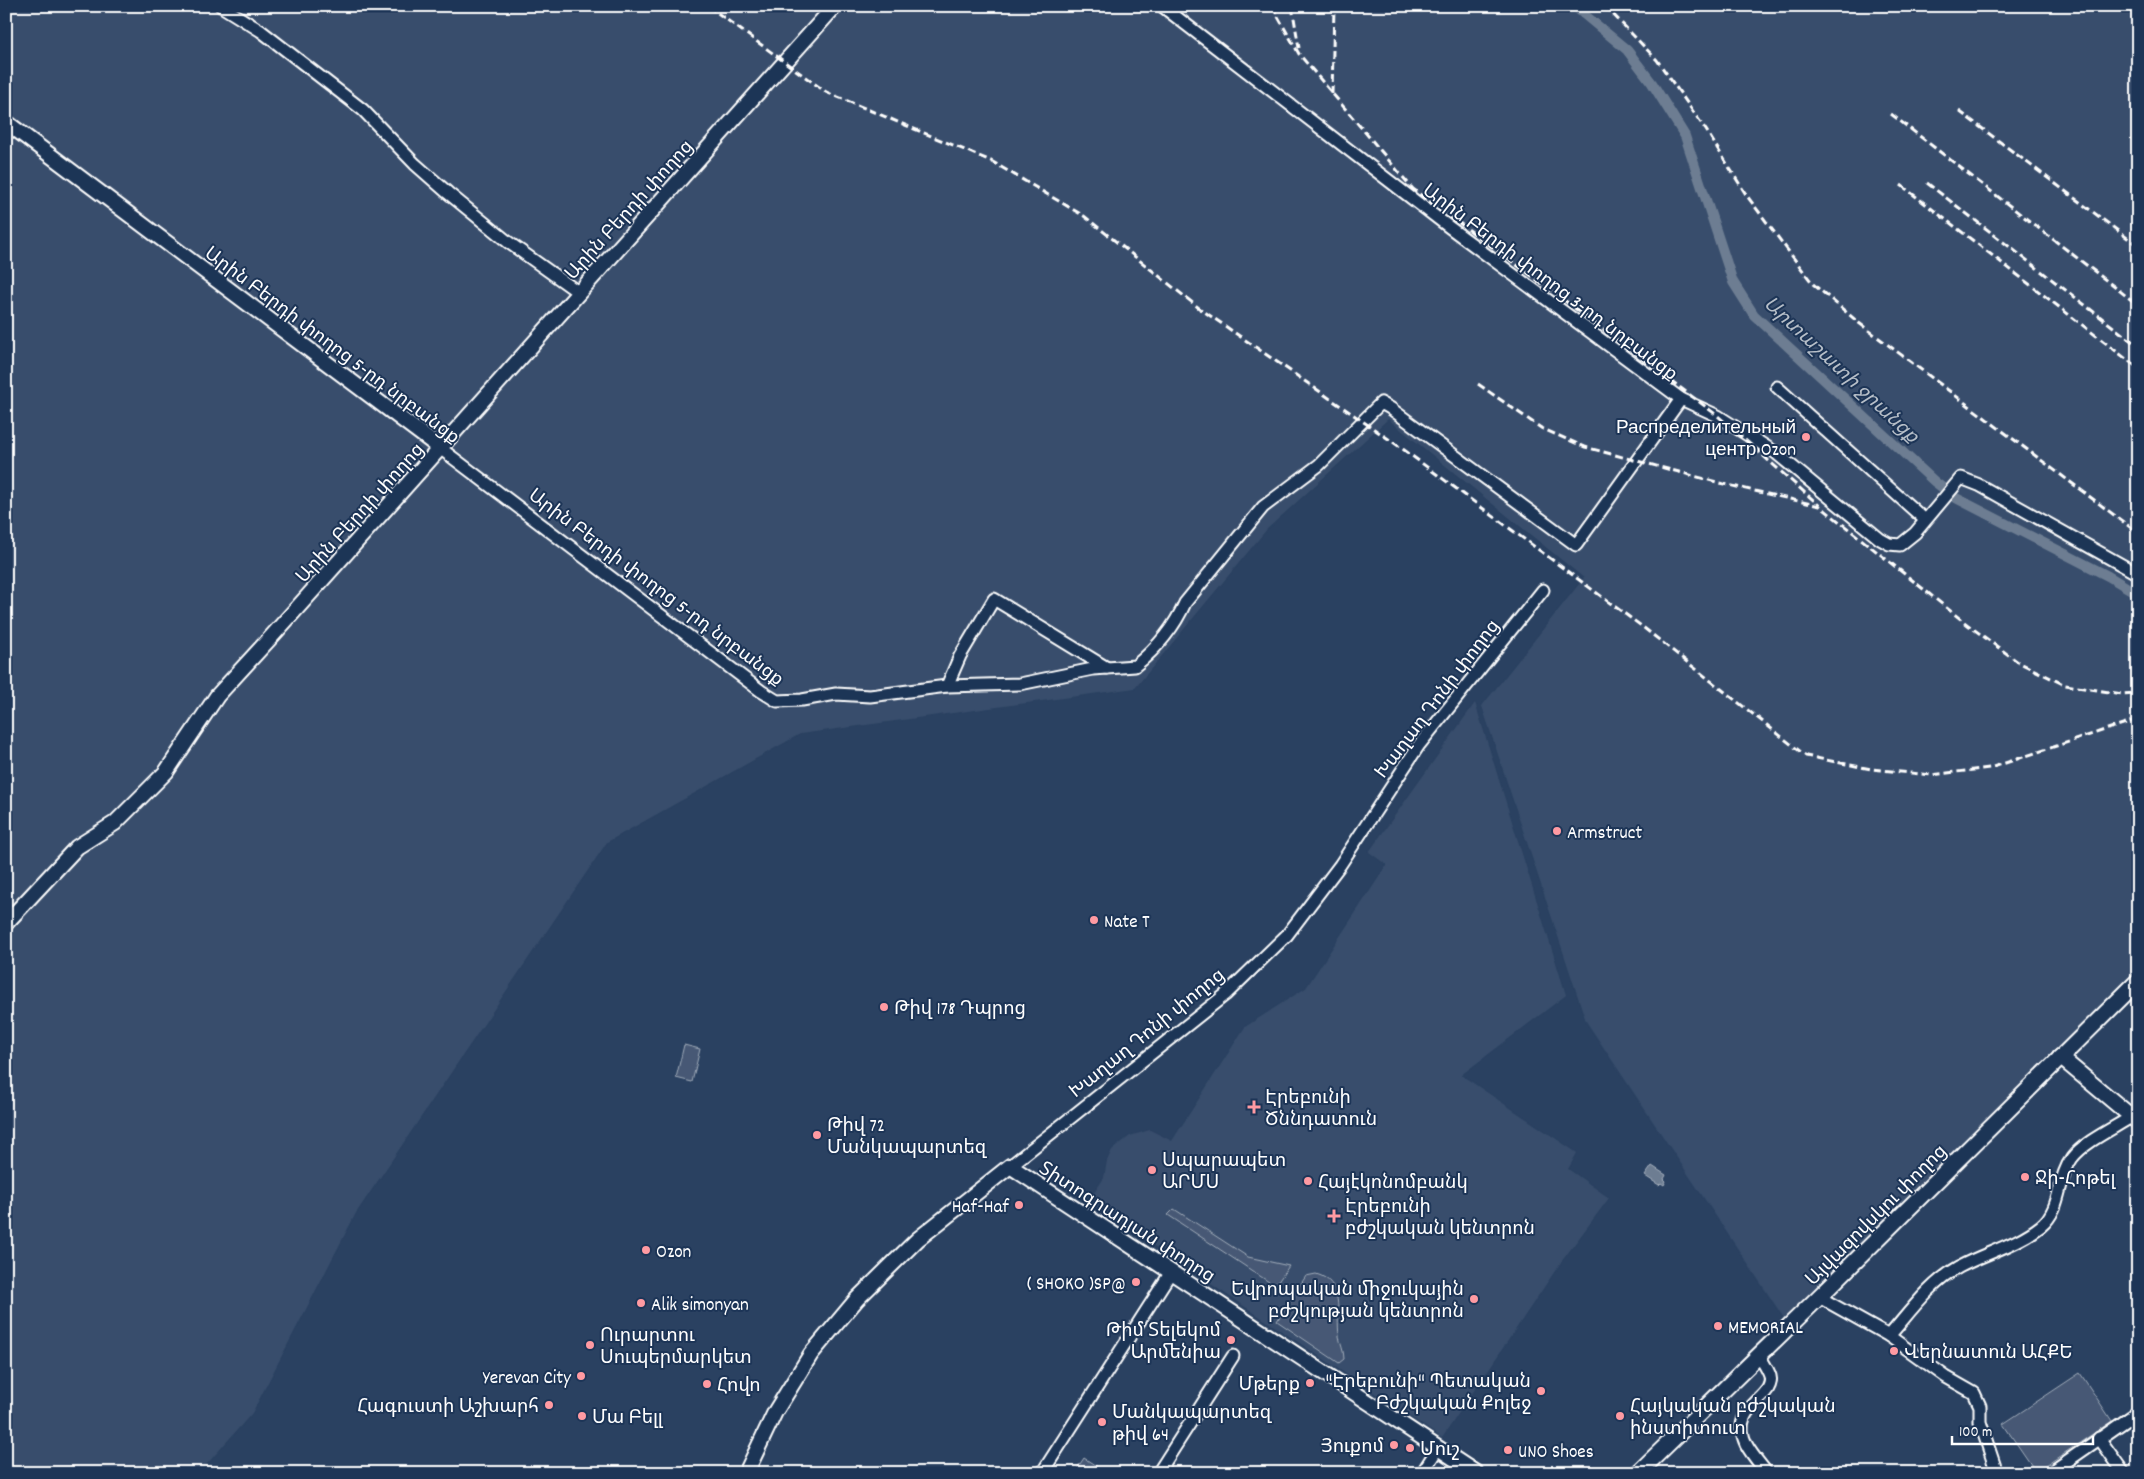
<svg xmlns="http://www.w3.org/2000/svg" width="2144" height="1479" font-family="Dekko,'Noto Sans Armenian',sans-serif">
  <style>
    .built { fill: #394e6c }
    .green { fill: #465975; stroke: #a2acba }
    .water { fill: #6d7d92; stroke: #a7b1be }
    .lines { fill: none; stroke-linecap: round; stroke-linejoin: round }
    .canal { stroke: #6d7d92; stroke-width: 10 }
    .minor-casing { stroke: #fff; stroke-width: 15 }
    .tertiary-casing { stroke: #fff; stroke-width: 18 }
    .secondary-casing { stroke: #fff; stroke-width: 19 }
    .minor { stroke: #1d3557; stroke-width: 11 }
    .tertiary { stroke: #1d3557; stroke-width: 14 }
    .secondary { stroke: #1d3557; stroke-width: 15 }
    .rail { stroke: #fff; stroke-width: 3; stroke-dasharray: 8 4; stroke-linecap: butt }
    .poi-dot { fill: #ff9aa2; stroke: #1d3557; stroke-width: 2 }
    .labels { text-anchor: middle; stroke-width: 4; stroke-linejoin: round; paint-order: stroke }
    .street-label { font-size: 19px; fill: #fff; stroke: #1d3557 }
    .poi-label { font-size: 19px; fill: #fff; stroke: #1d3557; text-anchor: start }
    .water-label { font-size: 20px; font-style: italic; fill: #b6bec8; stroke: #1d3557 }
  </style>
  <rect width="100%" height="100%" fill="#2a4161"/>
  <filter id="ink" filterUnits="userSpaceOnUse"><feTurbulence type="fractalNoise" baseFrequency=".02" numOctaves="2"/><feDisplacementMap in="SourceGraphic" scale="10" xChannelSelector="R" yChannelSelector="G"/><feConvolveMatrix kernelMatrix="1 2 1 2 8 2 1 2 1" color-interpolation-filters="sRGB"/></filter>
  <g filter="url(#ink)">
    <g class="built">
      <polygon points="6,6 2138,6 2138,967 1786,1321 1586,1021 1482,706 1584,578 1388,419 1267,529 1135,688 800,734 607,842 356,1213 252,1413 199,1473 6,1473"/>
      <polygon points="1475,703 1566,995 1461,1075 1577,1153 1568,1169 1609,1198 1561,1262 1442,1438 1088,1202 1104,1178 1107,1161 1112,1150 1130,1136 1150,1130 1172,1141 1245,1027 1306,988 1387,865 1369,852"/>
    </g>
    <g class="green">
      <polygon points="684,1045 700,1049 692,1082 676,1078"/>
      <polygon points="1174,1209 1248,1257 1289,1266 1275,1286 1168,1215"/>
      <path d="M1316,1274C1345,1282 1336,1313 1339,1336C1340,1344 1344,1350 1344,1359L1339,1363L1277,1321L1306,1276Z"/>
      <polygon points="2080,1373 2112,1421 2036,1472 2003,1424"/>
      <polygon points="1084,1458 1107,1473 1074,1473"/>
    </g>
    <polygon class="water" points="1652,1166 1666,1175 1664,1179 1666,1181 1664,1185 1661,1183 1659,1185 1645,1176"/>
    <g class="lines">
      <polyline class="canal" points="1574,6 1627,50 1652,83 1685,136 1733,282 1754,315 1935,482 1956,498 2108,576 2138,594"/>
      <g class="minor-casing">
        <g id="minor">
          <polyline points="221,6 261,31 363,110 415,164 448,193 508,242 578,292"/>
          <polyline points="1162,6 1449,227 1681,399 1718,416 1776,453 1880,539 1889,544 1900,545 1915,533 1961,478 1979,485 2138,574"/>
          <polyline points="1777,387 1925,520"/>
          <path d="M440,448L761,691L777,701L802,700L836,694L870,696L947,686L1020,684L1093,669L1135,666C1156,649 1174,628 1185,603L1263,507L1319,465L1381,403L1390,408L1576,545L1681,399"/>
          <polyline points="947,686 960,656 994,599 1107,668"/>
          <polyline points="1010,1166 1225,995 1287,935 1340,865 1419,745 1543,590"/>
          <polyline points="1819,1297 1889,1336 1946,1377 1974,1393 1980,1406 1980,1422 1997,1473"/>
          <path d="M1889,1336C1910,1312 1930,1283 1959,1267C1985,1253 2017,1245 2041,1226C2062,1209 2057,1178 2072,1158C2084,1142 2114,1128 2131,1117"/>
          <path d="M1759,1355C1762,1361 1768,1369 1770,1376C1776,1399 1728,1406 1746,1444C1751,1454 1760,1464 1767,1473"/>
          <polyline points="2099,1438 2124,1473"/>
          <polyline points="1042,1473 1171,1272"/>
          <polyline points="1158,1473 1233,1356"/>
          <polyline points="1422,1473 1438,1448"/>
          <polyline points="2050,1473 2138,1412"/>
        </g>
      </g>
      <g class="tertiary-casing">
        <g id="tertiary">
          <polyline points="6,122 440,448"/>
          <polyline points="6,923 77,847 115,823 166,772 217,696 273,635 835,6"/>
          <polyline points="2060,1057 2138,1122"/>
          <polyline points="746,1473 775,1412 811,1354 857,1299 918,1239 1010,1166 1476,1473"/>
        </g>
      </g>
      <g class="secondary-casing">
        <polyline id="secondary" points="1638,1473 1819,1297 2138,981"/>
      </g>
      <use href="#minor" class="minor"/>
      <use href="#tertiary" class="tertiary"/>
      <use href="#secondary" class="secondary"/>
      <g class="rail">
        <polyline points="708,6 826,92 991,161 1084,216 1199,308 1400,447 1644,628 1806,756 1871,769 1931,775 1990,768 2138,719"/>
        <polyline points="1272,6 1299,54 1413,189 1540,282 1718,416 1820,506"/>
        <polyline points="1292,6 1299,48"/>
        <polyline points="1605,6 1657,60 1706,130 1747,196 1813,284 1859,323 2138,533"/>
        <polyline points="1332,94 1334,6"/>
        <polyline points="1959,111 2138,246"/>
        <polyline points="1891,114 2138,305"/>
        <polyline points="1927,183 2138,346"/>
        <polyline points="1901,185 2138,368"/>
        <polyline points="1478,384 1541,428 1585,447 1724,484 1820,506 1968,625 2018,662 2065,685 2122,694 2138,693"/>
      </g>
    </g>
  </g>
  <g class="poi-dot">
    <circle cx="1806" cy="437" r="5"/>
    <circle cx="1557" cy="831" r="5"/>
    <circle cx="1094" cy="920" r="5"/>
    <circle cx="884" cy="1007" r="5"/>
    <path d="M1251.5 1099.5h5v5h5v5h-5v5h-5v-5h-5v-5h5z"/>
    <circle cx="817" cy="1135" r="5"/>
    <circle cx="1152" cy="1170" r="5"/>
    <circle cx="2025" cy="1177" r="5"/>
    <circle cx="1308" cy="1181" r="5"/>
    <circle cx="1019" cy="1205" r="5"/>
    <path d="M1331.5 1208.5h5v5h5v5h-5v5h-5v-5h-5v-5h5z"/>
    <circle cx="646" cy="1250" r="5"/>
    <circle cx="1136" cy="1282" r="5"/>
    <circle cx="1474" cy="1299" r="5"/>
    <circle cx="641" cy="1303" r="5"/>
    <circle cx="1718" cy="1326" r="5"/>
    <circle cx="1231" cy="1340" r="5"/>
    <circle cx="590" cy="1345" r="5"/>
    <circle cx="1894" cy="1351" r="5"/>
    <circle cx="581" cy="1376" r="5"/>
    <circle cx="1310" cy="1383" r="5"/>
    <circle cx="707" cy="1384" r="5"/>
    <circle cx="1541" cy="1391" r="5"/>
    <circle cx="549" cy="1405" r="5"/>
    <circle cx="582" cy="1416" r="5"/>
    <circle cx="1620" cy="1416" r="5"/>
    <circle cx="1102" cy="1422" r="5"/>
    <circle cx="1394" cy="1445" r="5"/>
    <circle cx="1410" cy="1448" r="5"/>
    <circle cx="1508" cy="1450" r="5"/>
  </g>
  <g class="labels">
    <g class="street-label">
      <text transform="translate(628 209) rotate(-48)" y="7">Արին Բերդի փողոց</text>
      <text transform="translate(1551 281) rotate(37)" y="7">Արին Բերդի փողոց 3-րդ նրբանցք</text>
      <text transform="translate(333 344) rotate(37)" y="7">Արին Բերդի փողոց 5-րդ նրբանցք</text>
      <text transform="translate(359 512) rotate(-48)" y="7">Արին Բերդի փողոց</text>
      <text transform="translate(657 586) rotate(37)" y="7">Արին Բերդի փողոց 5-րդ նրբանցք</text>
      <text transform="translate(1436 698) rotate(-53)" y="7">Խաղաղ Դոնի փողոց</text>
      <text transform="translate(1146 1032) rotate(-39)" y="7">Խաղաղ Դոնի փողոց</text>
      <text transform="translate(1875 1214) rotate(-45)" y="7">Այվազովսկու փողոց</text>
      <text transform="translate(1128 1221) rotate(33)" y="7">Տիտոգրադյան փողոց</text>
    </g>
    <g class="poi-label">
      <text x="1796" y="433" text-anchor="end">Распределительный<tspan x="1796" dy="22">центр Ozon</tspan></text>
      <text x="1567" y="838">Armstruct</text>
      <text x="1104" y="927">Nate T</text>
      <text x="894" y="1014">Թիվ 178 Դպրոց</text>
      <text x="1265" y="1103">Էրեբունի<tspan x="1265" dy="22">Ծննդատուն</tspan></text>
      <text x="827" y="1131">Թիվ 72<tspan x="827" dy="22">Մանկապարտեզ</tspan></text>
      <text x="1162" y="1166">Սպարապետ<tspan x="1162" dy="22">ԱՐՄՍ</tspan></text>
      <text x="2035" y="1184">Ջի-Հոթել</text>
      <text x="1318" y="1188">Հայէկոնոմբանկ</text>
      <text x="1009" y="1212" text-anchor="end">Haf-Haf</text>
      <text x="1345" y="1212">Էրեբունի<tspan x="1345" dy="22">բժշկական կենտրոն</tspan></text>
      <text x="656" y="1257">Ozon</text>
      <text x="1126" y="1289" text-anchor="end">( SHOKO )SP@</text>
      <text x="1464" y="1295" text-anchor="end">Եվրոպական միջուկային<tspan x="1464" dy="22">բժշկության կենտրոն</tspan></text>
      <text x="651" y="1310">Alik simonyan</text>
      <text x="1728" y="1333">MEMORIAL</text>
      <text x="1221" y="1336" text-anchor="end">Թիմ Տելեկոմ<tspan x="1221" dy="22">Արմենիա</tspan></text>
      <text x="600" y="1341">Ուրարտու<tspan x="600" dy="22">Սուպերմարկետ</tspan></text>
      <text x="1904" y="1358">Վերնատուն ԱՀՔԵ</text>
      <text x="571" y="1383" text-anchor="end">Yerevan City</text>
      <text x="1531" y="1387" text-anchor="end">"Էրեբունի" Պետական<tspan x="1531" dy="22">Բժշկական Քոլեջ</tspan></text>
      <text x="1300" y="1390" text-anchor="end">Մթերք</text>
      <text x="717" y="1391">Հովո</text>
      <text x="539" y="1412" text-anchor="end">Հագուստի Աշխարհ</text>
      <text x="1630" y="1412">Հայկական բժշկական<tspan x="1630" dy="22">ինստիտուտ</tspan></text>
      <text x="1112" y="1418">Մանկապարտեզ<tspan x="1112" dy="22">թիվ 64</tspan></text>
      <text x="592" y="1423">Մա Բելլ</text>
      <text x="1384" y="1452" text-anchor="end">Յուքոմ</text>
      <text x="1420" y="1455">Մուշ</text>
      <text x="1518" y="1457">UNO Shoes</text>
    </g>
    <g class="water-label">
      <text transform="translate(1842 369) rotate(43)" y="7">Արտաշատի ջրանցք</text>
    </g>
  </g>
  <rect width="2144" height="1479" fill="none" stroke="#1d3557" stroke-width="25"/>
  <rect x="12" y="12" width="2119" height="1454" fill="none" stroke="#fff" stroke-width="2" filter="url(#ink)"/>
  <path d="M1952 1436v8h141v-8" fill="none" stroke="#ffffff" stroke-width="2.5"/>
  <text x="1959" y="1436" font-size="15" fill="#ffffff" stroke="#1d3557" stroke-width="4" paint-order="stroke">100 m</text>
</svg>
